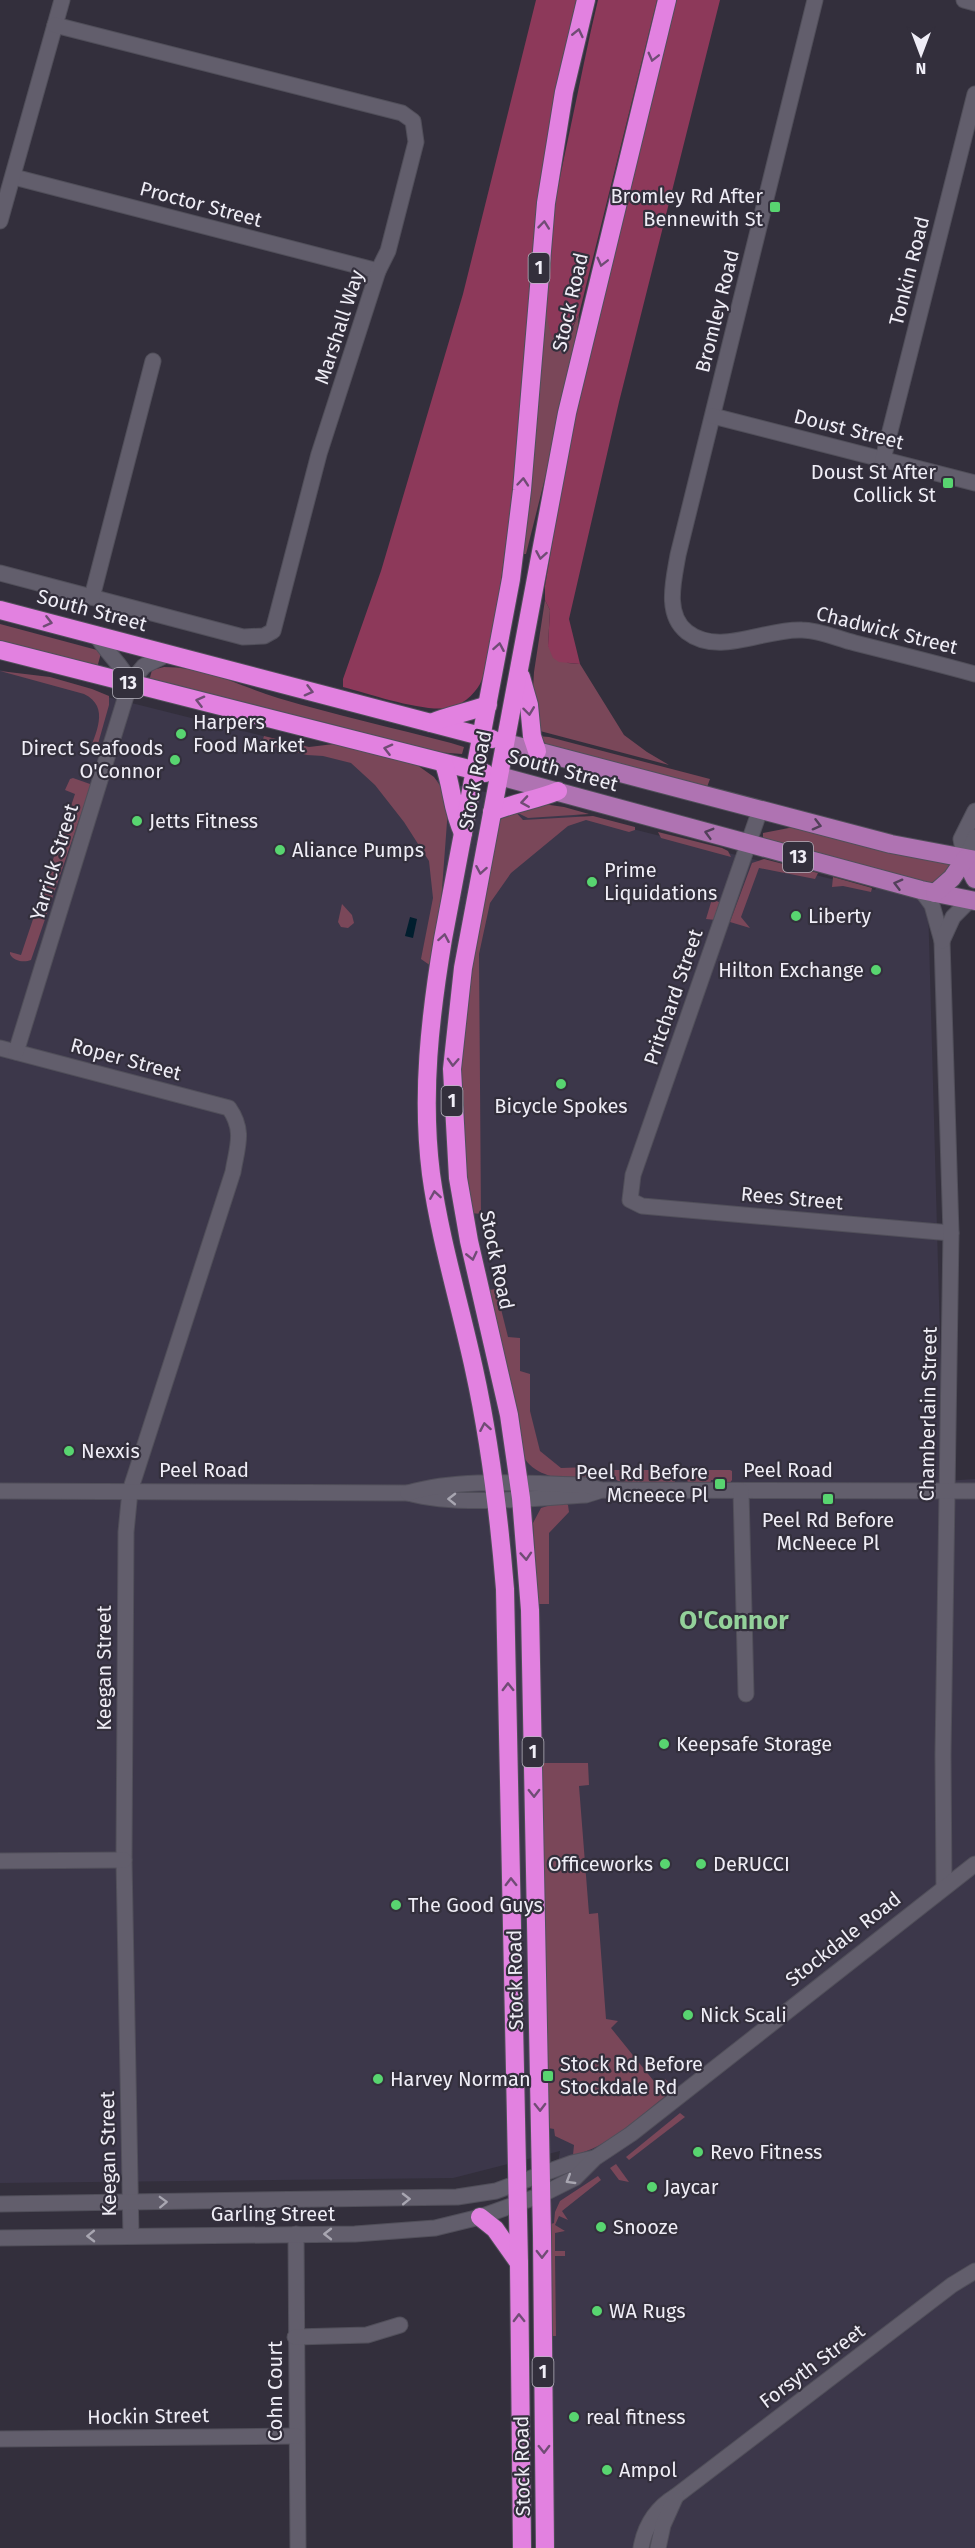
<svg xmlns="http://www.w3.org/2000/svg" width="975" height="2548" font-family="'Fira Sans',sans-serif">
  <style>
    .built { fill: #3c374a }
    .green { fill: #7a4759 }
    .forest { fill: #8d395a }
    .water { fill: #011e2e }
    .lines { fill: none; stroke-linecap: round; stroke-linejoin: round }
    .minor-casing { stroke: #514f5a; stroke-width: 17 }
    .major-casing { stroke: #514f5a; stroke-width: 20 }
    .highway-casing { stroke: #514f5a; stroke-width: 20 }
    .minor { stroke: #625e6c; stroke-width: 15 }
    .major { stroke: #af73b2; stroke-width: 18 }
    .highway { stroke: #e281e0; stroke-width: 18 }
    .oneway { stroke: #704c75 }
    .oneway2 { stroke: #52405a }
    .oneway3 { stroke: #a8a6b1 }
    .poi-dot { fill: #58d570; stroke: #332f3c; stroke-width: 2 }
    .labels { text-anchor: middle; stroke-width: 4.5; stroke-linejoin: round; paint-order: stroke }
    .shield { fill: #332f3c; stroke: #b7b4be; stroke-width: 1.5 }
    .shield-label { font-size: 18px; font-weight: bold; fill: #efedf6 }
    .poi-label { font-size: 20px; fill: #efedf6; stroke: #332f3c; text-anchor: start }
    .street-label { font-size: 20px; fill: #efedf6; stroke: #332f3c }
    .district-label { font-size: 26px; font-weight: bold; fill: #93d19a; stroke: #332f3c }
  </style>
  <rect width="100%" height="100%" fill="#332f3c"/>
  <polygon class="built" points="0,670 875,890 876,888 912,897 928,903 944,1481 975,1479 975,2548 552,2548 548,2221 560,2151 453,2178 0,2183"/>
  <g class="green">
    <polygon points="547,268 550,330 573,327 579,314 578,325 551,454 526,554 523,554 533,466"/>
    <polygon points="545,600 550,610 548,646 568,663 580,664 624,735 647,752 669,765 540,731 533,689 534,672"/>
    <polygon points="0,624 97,650 101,653 97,668 0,643"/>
    <path d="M164,667C207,667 239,686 278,698C335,715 394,728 451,743L464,747L462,754L436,752L327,723L149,681L152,670Z"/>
    <path d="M0,671L50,677L92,689L109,696V705L96,751L88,755C95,734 111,707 84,694Z"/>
    <polygon points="264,736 309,747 334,744 417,765 434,777 441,787 447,807 447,822 440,916 431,966 421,959 433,898 429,861 404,822 375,785 351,763 323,756 307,755 259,743 260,739 263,739"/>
    <polygon points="538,736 549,737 710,779 707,787 555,747 546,744"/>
    <path d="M73,778L90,784V788L31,960C24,963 13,961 10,954V952L21,955L75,794L65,790L70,779Z"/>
    <polygon points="543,804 564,807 589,814 528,818 518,813 518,807"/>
    <path d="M512,808L523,820L593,816L635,827V830L629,832L586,820L568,826L511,873L490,903L479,954L481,1214L471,1213C464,1168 458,1121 460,1076C463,990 483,906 499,822L501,817Z"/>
    <polygon points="794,827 950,863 952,868 931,885 763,839 763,833"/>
    <polygon points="658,832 722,848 728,851 731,857 661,838"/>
    <polygon points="764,859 818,873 815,879 759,868 741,917 750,928 730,922 752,863"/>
    <polygon points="833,877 872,888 871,892 843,886 832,887"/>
    <polygon points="712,899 721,903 716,920 706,919"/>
    <polygon points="342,904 352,915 354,923 348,928 341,927 338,922"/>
    <path d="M496,1289L508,1337L520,1338V1371L530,1374V1411L540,1451L561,1468L590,1467L595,1473L592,1479C571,1481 538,1479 525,1459L488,1290Z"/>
    <polygon points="611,1470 674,1470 675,1482 666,1485 618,1481 610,1475"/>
    <polygon points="688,1470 730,1470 732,1471 732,1480 729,1484 722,1485 722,1480 711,1480 710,1485 691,1484 687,1481"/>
    <polygon points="563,1501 568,1505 569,1512 549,1533 549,1604 538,1604 533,1523 541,1508"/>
    <path d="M541,1763H588L589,1785L579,1786L589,1914L598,1913L606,2019L618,2021L611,2028L657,2085L665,2079L668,2082L667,2095C639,2116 608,2148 573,2155L574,2145L555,2136L554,2129L548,2128Z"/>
    <polygon points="680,2113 685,2117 629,2160 626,2157"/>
    <polygon points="616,2164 629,2182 619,2180 610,2168"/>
    <polygon points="598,2176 601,2180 562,2211 568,2220 559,2216 555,2225 565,2231 555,2233 555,2251 565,2251 565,2256 555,2256 556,2336 549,2336 548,2225 554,2223 555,2212 560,2201"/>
  </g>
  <g class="forest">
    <path d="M536,0H578L495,626C491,645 489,666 480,684C474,695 461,706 448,708C422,712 370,694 343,687V679L381,571L463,294Z"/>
    <path d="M598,0H657L579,314C573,326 567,340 552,337C534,287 560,178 571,125C580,83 588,41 598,0Z"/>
    <polygon points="675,0 720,0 619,402 569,619 580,664 559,662 553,658 548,646 550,610 545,600 545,586 575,410"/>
  </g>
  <polygon class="water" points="410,917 417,919 413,938 405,936"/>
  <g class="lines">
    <g class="minor-casing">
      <g id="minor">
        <path d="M815,0L678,555C674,579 664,614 687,632C719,657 765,628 802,630C819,630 838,639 855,643C895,653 935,663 975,674"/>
        <polyline points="964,0 975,3"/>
        <polyline points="14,177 378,271"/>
        <polyline points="0,221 62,0"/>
        <polyline points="713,416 975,483"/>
        <polyline points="883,459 975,94"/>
        <polyline points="0,573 243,637 264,636 273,631 319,454 378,271 388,251 416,142 413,121 402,113 55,25"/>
        <polyline points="92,597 153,361"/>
        <path d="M96,634C106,654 121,662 130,683"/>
        <polyline points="760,810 633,1175 630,1200 642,1206 951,1233"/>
        <polyline points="965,859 961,839 975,811"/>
        <polyline points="965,859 975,837"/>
        <polyline points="921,890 932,905 942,941 951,1233 943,1755 944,1887"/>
        <polyline points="942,941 953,917 969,901"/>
        <path d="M0,1048L229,1108C245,1131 237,1147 233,1172L130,1491L126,1532L124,1860L131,2236"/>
        <polyline points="16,1052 130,683 144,666 168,654"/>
        <path d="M0,1491L408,1493C459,1507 533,1498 586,1495L602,1490L975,1491"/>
        <polyline points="741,1491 746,1694"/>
        <path d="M408,1493C462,1477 530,1484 586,1485L601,1490"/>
        <polyline points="0,1861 124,1860"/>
        <polyline points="0,2204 457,2197 496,2191 572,2163 594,2158"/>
        <polyline points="296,2234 298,2548"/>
        <polyline points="0,2238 355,2234 435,2228 480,2217 541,2195 575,2178 595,2158 631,2134 975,1864"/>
        <polyline points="295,2337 367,2335 400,2325"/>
        <polyline points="0,2439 296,2436"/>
        <path d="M641,2548C645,2525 656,2508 676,2496L952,2285L975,2271"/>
        <polyline points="658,2548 663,2525 676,2496"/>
      </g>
    </g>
    <g class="major-casing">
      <g id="major">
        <polyline points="506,743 891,844 975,860"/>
        <polyline points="499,776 921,890 975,901"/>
        <polyline points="965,859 975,879"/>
        <polyline points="935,893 952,878 965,859"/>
      </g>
    </g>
    <g class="highway-casing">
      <g id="highway">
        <polyline points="0,610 492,739"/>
        <polyline points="0,650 485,773"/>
        <polyline points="521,677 529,705 532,736 537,751"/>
        <path d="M431,723C450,715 469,712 488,705"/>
        <path d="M444,764C453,789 451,808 463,833"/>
        <path d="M492,812C513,803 536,800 558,791"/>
        <polyline points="480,2217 495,2229 519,2263"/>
        <path d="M522,2548L519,2263L505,1589C499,1515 490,1442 474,1369C460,1304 440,1240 431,1174C421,1095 430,1017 443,939L511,579L522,490L546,203L564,92L586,0"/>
        <polyline points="545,2548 542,2235 530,1610 521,1498 509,1415 469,1241 458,1178 452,1069 463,968 567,413 667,0"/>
      </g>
    </g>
    <use href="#minor" class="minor"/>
    <use href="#major" class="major"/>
    <use href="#highway" class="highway"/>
  </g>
  <defs><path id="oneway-chevron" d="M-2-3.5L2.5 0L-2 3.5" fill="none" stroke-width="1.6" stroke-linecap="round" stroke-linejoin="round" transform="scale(1.5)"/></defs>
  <g class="oneway">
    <use href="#oneway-chevron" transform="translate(578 33) rotate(-77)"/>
    <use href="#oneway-chevron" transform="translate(653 57) rotate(104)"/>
    <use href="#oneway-chevron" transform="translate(544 225) rotate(-84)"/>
    <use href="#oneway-chevron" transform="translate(602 262) rotate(104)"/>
    <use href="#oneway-chevron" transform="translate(523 482) rotate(-85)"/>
    <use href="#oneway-chevron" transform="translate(541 555) rotate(100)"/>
    <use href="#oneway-chevron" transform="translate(48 622) rotate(14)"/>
    <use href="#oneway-chevron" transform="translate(499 647) rotate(-80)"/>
    <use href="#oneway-chevron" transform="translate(309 691) rotate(15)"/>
    <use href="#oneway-chevron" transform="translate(200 701) rotate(-166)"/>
    <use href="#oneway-chevron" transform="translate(529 711) rotate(83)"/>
    <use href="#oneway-chevron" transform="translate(388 749) rotate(-166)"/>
    <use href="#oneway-chevron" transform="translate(525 802) rotate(171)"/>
    <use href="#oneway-chevron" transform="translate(481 870) rotate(100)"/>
    <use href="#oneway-chevron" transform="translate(444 938) rotate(-80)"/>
    <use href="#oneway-chevron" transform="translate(453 1062) rotate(93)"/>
    <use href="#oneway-chevron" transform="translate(435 1195) rotate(-99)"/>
    <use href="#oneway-chevron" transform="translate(472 1256) rotate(77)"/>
    <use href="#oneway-chevron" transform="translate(485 1427) rotate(-100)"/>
    <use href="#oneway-chevron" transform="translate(526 1556) rotate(86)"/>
    <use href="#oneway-chevron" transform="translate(508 1687) rotate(-91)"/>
    <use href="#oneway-chevron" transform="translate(534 1793) rotate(89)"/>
    <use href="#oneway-chevron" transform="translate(511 1882) rotate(-91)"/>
    <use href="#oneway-chevron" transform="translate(540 2107) rotate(89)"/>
    <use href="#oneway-chevron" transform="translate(542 2254) rotate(90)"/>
    <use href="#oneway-chevron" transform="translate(519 2318) rotate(-91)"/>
    <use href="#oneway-chevron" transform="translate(544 2449) rotate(89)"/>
  </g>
  <g class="oneway2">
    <use href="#oneway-chevron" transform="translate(817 825) rotate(15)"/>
    <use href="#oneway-chevron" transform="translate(709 833) rotate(-164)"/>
    <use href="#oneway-chevron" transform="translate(898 884) rotate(-165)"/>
  </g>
  <g class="oneway3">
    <use href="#oneway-chevron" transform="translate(452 1499) rotate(-179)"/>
    <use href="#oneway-chevron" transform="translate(570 2180) rotate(149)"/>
    <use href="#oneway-chevron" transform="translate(406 2199) rotate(-1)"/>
    <use href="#oneway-chevron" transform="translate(163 2202) rotate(-2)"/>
    <use href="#oneway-chevron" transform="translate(328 2234) rotate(180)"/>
    <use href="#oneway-chevron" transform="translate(91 2236) rotate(179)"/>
  </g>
  <g class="poi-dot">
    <rect x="769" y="201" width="12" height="12" rx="3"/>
    <rect x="942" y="477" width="12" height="12" rx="3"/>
    <circle cx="181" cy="734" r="6"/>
    <circle cx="175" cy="760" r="6"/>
    <circle cx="137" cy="821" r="6"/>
    <circle cx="280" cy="850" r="6"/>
    <circle cx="592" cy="882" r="6"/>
    <circle cx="796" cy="916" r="6"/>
    <circle cx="876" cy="970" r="6"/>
    <circle cx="561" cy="1084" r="6"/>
    <circle cx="69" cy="1451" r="6"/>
    <rect x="714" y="1478" width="12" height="12" rx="3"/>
    <rect x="822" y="1493" width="12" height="12" rx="3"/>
    <circle cx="664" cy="1744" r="6"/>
    <circle cx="665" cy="1864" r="6"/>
    <circle cx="701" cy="1864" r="6"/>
    <circle cx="396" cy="1905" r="6"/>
    <circle cx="688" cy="2015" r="6"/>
    <rect x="542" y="2070" width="12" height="12" rx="3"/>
    <circle cx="378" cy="2079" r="6"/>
    <circle cx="698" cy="2152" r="6"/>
    <circle cx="652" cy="2187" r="6"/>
    <circle cx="601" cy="2227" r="6"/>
    <circle cx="597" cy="2311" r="6"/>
    <circle cx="574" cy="2417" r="6"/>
    <circle cx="607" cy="2470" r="6"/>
  </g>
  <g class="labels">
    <g class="shield">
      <rect x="528.5" y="253" width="21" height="30" rx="4.5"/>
      <rect x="113" y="668" width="30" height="30" rx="4.5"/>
      <rect x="783" y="842" width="30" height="30" rx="4.5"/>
      <rect x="441.5" y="1086" width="21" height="30" rx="4.5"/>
      <rect x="522.5" y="1737" width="21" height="30" rx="4.5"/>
      <rect x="532.5" y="2357" width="21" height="30" rx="4.5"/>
    </g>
    <g class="shield-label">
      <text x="539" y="274">1</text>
      <text x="128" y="689">13</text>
      <text x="798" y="863">13</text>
      <text x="452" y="1107">1</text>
      <text x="533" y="1758">1</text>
      <text x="543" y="2378">1</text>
    </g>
    <g class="poi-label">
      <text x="763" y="203" text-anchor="end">Bromley Rd After<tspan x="763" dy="23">Bennewith St</tspan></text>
      <text x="936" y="479" text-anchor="end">Doust St After<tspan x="936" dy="23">Collick St</tspan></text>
      <text x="193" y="729">Harpers<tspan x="193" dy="23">Food Market</tspan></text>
      <text x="163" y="755" text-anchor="end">Direct Seafoods<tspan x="163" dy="23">O'Connor</tspan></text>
      <text x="149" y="828">Jetts Fitness</text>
      <text x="292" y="857">Aliance Pumps</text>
      <text x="604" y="877">Prime<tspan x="604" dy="23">Liquidations</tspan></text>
      <text x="808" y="923">Liberty</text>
      <text x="864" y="977" text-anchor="end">Hilton Exchange</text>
      <text x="561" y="1113" text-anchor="middle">Bicycle Spokes</text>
      <text x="81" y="1458">Nexxis</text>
      <text x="708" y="1479" text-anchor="end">Peel Rd Before<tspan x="708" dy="23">Mcneece Pl</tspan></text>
      <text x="828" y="1527" text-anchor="middle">Peel Rd Before<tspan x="828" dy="23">McNeece Pl</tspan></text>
      <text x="676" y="1751">Keepsafe Storage</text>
      <text x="653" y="1871" text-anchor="end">Officeworks</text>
      <text x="713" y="1871">DeRUCCI</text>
      <text x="408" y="1912">The Good Guys</text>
      <text x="700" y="2022">Nick Scali</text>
      <text x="560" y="2071">Stock Rd Before<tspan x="560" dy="23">Stockdale Rd</tspan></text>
      <text x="390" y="2086">Harvey Norman</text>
      <text x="710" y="2159">Revo Fitness</text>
      <text x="664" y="2194">Jaycar</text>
      <text x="613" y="2234">Snooze</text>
      <text x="609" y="2318">WA Rugs</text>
      <text x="586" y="2424">real fitness</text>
      <text x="619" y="2477">Ampol</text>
    </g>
    <g class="street-label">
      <text transform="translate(201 204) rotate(15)" y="7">Proctor Street</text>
      <text transform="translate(909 271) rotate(-76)" y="7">Tonkin Road</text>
      <text transform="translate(570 302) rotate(-77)" y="7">Stock Road</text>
      <text transform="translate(717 311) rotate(-76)" y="7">Bromley Road</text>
      <text transform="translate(339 327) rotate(-72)" y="7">Marshall Way</text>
      <text transform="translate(849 429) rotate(14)" y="7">Doust Street</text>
      <text transform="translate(92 610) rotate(15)" y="7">South Street</text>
      <text transform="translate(887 630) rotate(14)" y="7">Chadwick Street</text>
      <text transform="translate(563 770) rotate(15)" y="7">South Street</text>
      <text transform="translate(475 780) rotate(-79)" y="7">Stock Road</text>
      <text transform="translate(54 862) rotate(-73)" y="7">Yarrick Street</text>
      <text transform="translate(673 997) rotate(-71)" y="7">Pritchard Street</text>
      <text transform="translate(126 1059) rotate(15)" y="7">Roper Street</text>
      <text transform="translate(792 1198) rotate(5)" y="7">Rees Street</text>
      <text transform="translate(497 1260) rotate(78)" y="7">Stock Road</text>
      <text transform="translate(928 1414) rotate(-89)" y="7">Chamberlain Street</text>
      <text x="204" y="1477">Peel Road</text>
      <text x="788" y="1477">Peel Road</text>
      <text transform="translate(104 1668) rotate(-90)" y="7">Keegan Street</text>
      <text transform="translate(843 1939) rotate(-38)" y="7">Stockdale Road</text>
      <text transform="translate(515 1980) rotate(-91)" y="7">Stock Road</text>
      <text transform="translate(108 2154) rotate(-91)" y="7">Keegan Street</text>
      <text x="273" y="2221">Garling Street</text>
      <text transform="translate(812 2366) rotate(-37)" y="7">Forsyth Street</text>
      <text transform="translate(275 2391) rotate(-90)" y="7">Cohn Court</text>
      <text transform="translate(148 2416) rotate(-1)" y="7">Hockin Street</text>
      <text transform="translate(522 2466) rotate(-91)" y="7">Stock Road</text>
    </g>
    <g class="district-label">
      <text x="734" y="1629">O'Connor</text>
    </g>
  </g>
  <g transform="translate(921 54) rotate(180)" stroke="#332f3c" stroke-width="4.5" paint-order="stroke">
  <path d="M0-4.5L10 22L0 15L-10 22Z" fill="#efedf6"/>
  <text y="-9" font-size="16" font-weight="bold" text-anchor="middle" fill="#efedf6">N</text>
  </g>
</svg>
